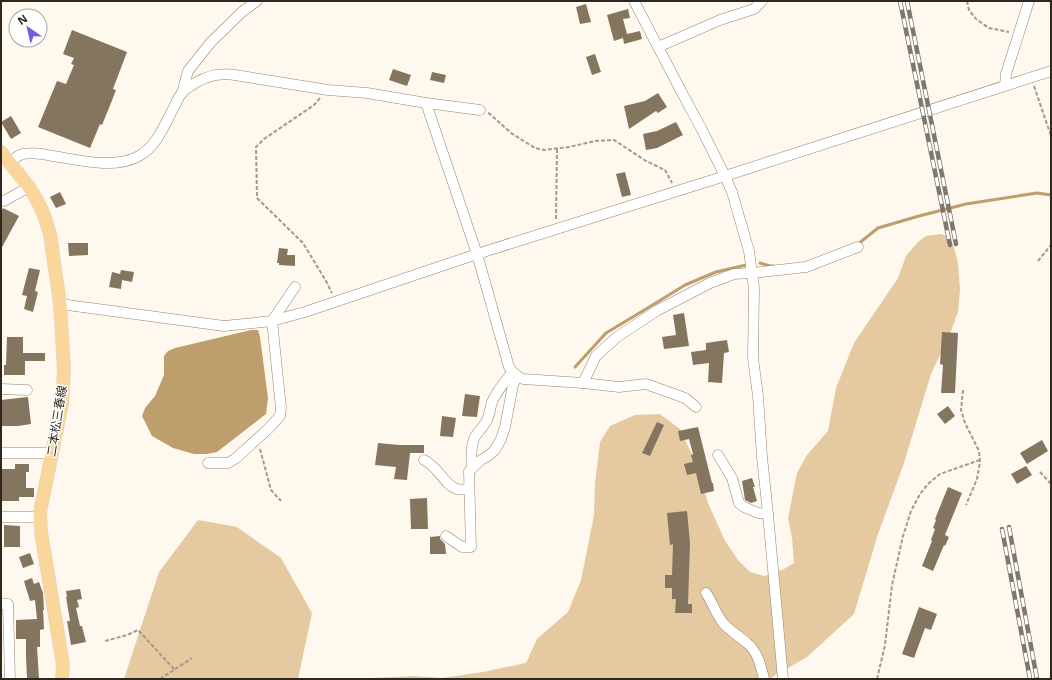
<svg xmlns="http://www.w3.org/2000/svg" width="1052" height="680" font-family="'Noto Sans','Noto Sans JP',sans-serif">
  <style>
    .green { fill: #e5c9a0 }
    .water { fill: #be9e6d }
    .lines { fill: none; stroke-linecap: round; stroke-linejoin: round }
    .stream { stroke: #be9e6d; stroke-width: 3 }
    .building { fill: #84755f }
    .minor-casing { stroke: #93846d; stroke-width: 11 }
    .major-casing { stroke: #d9d8d6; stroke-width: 14 }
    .path { stroke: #a19a90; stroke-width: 2; stroke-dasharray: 4 2; stroke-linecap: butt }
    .minor { stroke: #fff; stroke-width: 10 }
    .major { stroke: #fad69b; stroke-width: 13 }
    .rail-casing { stroke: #7d776d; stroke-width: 4.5 }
    .rail { stroke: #fff; stroke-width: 3; stroke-dasharray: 9; stroke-linecap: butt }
    .labels { text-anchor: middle; stroke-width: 3; stroke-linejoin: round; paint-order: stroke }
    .street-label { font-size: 12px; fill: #2d271e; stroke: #fff }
  </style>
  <rect width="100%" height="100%" fill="#fff8ee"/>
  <g class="green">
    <polygon points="940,234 948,236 953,244 958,263 960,290 958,312 950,334 931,374 903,466 878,534 854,614 807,657 769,679 371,679 371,678 414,676 442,678 483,672 526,663 537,639 568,612 581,580 594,515 595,483 600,442 610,426 635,415 660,414 680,429 696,463 708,503 725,541 738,560 750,572 764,576 784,569 794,563 792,538 788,518 797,473 807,455 828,431 836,388 854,343 898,278 906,256 918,242 926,236"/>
    <polygon points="198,520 237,527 281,558 312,613 298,679 124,679 159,572"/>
  </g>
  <polygon class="water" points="251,330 258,330 260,337 268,398 266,414 217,452 207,454 194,454 173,448 152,436 142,416 145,408 155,396 164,375 164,356 168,351 175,348"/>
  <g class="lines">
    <g class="stream">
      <polyline points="858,244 878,228 919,216 966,204 1037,193 1051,195"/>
      <polyline points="760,263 770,266 774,266"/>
      <polyline points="575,367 606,333 646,309 685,285 716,272 746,265"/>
    </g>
  </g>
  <g class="building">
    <polygon points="586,4 591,22 580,24 576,7"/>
    <polygon points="628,9 630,18 623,19 627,34 640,31 642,39 624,44 623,38 614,41 607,15"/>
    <polygon points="72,30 127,52 113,89 116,90 111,103 102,125 100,124 90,148 38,127 57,81 66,84 74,65 71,64 74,58 63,54"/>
    <polygon points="595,54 601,72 592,75 586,57"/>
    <polygon points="393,69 411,75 407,86 389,80"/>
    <polygon points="432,72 446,75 444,83 430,80"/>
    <polygon points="658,93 667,107 658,113 656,111 629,129 624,106 645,101"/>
    <polygon points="11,116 21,133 11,139 1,122"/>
    <polygon points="676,122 683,135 657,148 646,150 643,134 657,131"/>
    <polygon points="625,172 631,195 622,197 616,174"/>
    <polygon points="60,192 66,204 56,208 50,197"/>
    <polygon points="3,208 19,216 1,249 1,212"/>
    <polygon points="68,243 88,243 88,255 69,256"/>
    <polygon points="279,248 288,249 287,255 295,255 295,266 279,265 279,263 277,263"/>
    <polygon points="29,268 40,270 35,291 38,292 33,312 24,309 27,296 22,295"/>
    <polygon points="121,270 134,272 132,282 122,280 121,289 109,287 112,272 120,274"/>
    <polygon points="684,313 689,346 664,349 662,337 676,335 673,315"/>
    <polygon points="942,332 958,333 955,393 941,393 943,365 940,364"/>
    <polygon points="7,337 23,337 23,353 45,353 45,361 25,361 25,375 4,375 4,365 6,365"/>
    <polygon points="727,340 729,352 724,353 722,383 708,382 709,363 693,365 691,352 706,350 706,343"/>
    <polygon points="465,394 480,396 477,417 462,416"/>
    <polygon points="28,397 31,424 18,426 1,426 1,400"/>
    <polygon points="948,406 955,416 945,424 937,414"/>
    <polygon points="442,416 456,418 453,437 440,436"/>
    <polygon points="657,422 664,425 650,456 642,453"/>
    <polygon points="698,427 712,483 713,483 714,491 701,494 696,473 687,475 684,464 693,462 691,455 693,454 689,439 680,441 678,431"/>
    <polygon points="1042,440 1048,451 1027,464 1020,453"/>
    <polygon points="378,443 399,445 424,445 424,453 410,453 407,480 394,479 396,467 375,465"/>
    <polygon points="15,464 29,464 29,472 26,472 26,488 34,488 34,497 19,497 19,501 1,501 1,469 15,469"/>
    <polygon points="1026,466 1032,475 1017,484 1011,474"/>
    <polygon points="752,478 755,487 753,487 757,501 751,503 745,500 742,481"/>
    <polygon points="948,487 962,493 945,535 949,537 945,546 944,545 933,571 922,566 932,541 931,540 935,529 933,528 936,520 935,519"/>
    <polygon points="427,498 428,529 411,529 410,499"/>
    <polygon points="687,511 690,543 688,604 692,604 692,613 675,613 676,599 672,599 672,588 665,588 665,575 672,575 673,544 670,545 667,513"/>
    <polygon points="4,525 20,526 20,547 4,547"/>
    <polygon points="440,536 440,539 445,544 446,554 430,554 430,537"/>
    <polygon points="30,553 34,564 23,568 19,557"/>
    <polygon points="32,578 34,584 39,582 43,593 44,610 43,610 44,629 40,630 40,647 37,647 39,679 27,679 26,656 26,639 16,639 16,620 37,619 35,600 30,601 24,581"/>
    <polygon points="80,589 82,599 77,600 79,607 76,608 80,626 82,626 86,642 71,645 67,621 70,621 66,597 67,597 66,591"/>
    <polygon points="919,607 937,614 931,630 925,628 914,658 902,654"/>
  </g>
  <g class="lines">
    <g class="minor-casing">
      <g id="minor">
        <polyline points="634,1 681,91 701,128 725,176 732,192 749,251 754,288 753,358 758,396 762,457 768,514 783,679"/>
        <polyline points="658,47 720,20 754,9 762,1"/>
        <polyline points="1005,86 1006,74 1029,1"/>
        <polyline points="182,93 188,71 211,42 243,11 257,1"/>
        <path d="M426,103L477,254L509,367C513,373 516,376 523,379L583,383L619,387L646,384L685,398L696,407"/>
        <path d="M10,162C14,159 18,155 23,154C33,152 43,154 53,156C78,160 114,169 137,157C156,148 164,126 173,109C176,104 178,97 182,93C186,88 192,85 197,82C209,75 222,73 235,75L328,90L367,93L426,103L480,110"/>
        <polyline points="4,201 29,187"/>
        <polyline points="60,304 224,326 272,321 305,312 477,254 725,176 1051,71"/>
        <polyline points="583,383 596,356 617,337 658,310 710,283 734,274 752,273 806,267 858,247"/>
        <polyline points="1,389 27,390"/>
        <polyline points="1,453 52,453"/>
        <polyline points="718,455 732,478 739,503 744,507 758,513 768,514"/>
        <path d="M424,460C438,466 444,485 457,489C460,490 465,489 469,489"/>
        <polyline points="208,463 228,463 235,459 268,429 280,416 281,408 272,321 295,287"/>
        <path d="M472,468C471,458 470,444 476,435C480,430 484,426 487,420C490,414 490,406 493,400C498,389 506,381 512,372"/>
        <polyline points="1,517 41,517"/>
        <polyline points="446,536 462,547 471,547 469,471 481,460 488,456 495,450 501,439 505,427 513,385 517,376"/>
        <path d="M706,593C713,603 716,614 723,623C730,631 739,636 747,643C758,652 761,666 764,679"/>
        <polyline points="1,604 8,604 10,679"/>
      </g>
    </g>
    <g class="major-casing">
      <polyline id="major" points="1,152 29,187 38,202 44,215 50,234 60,304 64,369 62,404 40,512 41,532 63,665 62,679"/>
    </g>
    <g class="path">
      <polyline points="967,1 969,10 976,19 989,28 1009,32"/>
      <polyline points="1034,86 1051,136"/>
      <polyline points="320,98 314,105 264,139 256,147 257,198 303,243 326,281 332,293"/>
      <polyline points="488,113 490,114 511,133 535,148 544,150 569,147 595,141 614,140 646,161 665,170 672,183"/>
      <polyline points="556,219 557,149"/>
      <polyline points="1038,261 1051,245"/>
      <polyline points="963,390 961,410 965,423 979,451 980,462 977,479 966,505"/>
      <polyline points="260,449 271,490 281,501"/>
      <polyline points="1040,472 1051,484"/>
      <polyline points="105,641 127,635 138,630 174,669"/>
      <polyline points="160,679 192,658"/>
      <polyline points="877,679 885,645 892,585 903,536 911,511 920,494 928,484 940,474 980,460"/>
    </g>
    <use href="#minor" class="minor"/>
    <use href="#major" class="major"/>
    <g class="rail-casing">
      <g id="rail">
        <polyline points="900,1 950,245"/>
        <polyline points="907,1 956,244"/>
        <polyline points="1009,527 1037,679"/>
        <polyline points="1002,529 1030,679"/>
      </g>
    </g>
    <use href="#rail" class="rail"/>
  </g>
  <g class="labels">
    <g class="street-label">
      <text transform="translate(57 421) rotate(-81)" y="4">二本松三春線</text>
    </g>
  </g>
  <rect width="1052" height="680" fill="none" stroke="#2d271e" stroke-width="4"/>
  <g transform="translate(28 28) rotate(326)"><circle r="19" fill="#ffffff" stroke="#aba9a5"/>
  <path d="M0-3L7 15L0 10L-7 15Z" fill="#765fda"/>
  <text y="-6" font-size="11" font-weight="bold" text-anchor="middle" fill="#2d271e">N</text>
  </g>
</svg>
